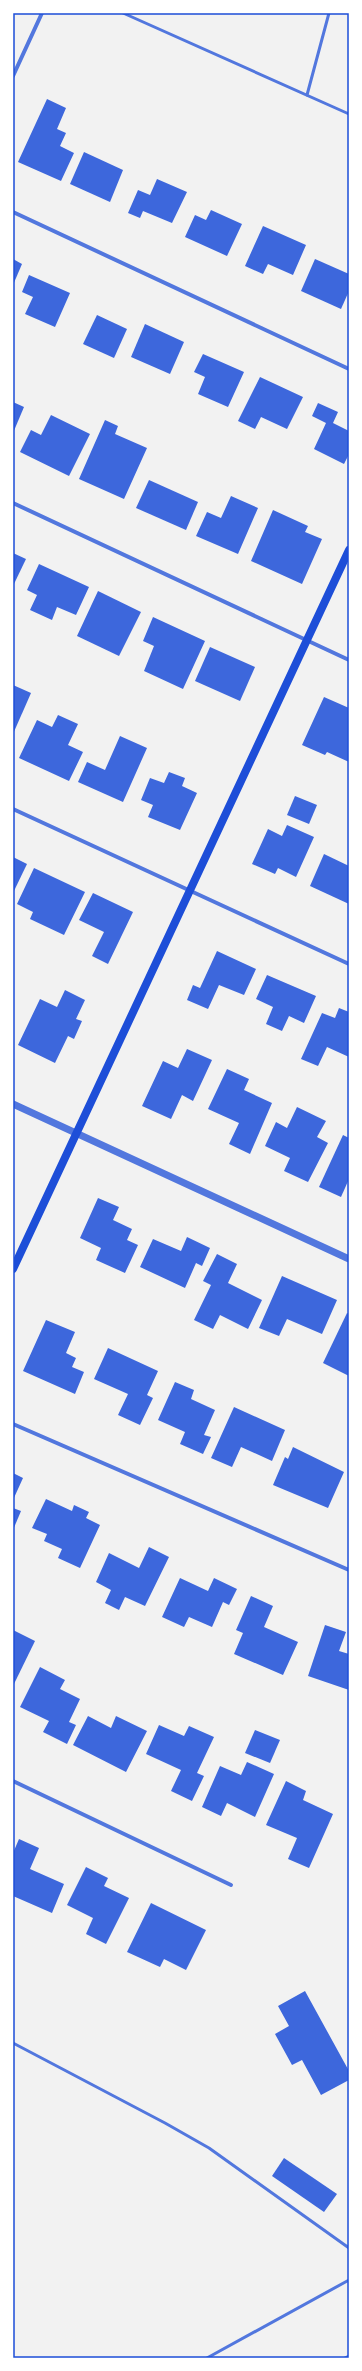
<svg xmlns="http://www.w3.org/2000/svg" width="362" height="2371" font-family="'Roboto Condensed',sans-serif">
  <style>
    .building { fill: #3d67dc }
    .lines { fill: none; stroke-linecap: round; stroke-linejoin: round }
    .service { stroke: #5277de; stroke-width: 3 }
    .minor { stroke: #5277de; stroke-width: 4 }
    .tertiary { stroke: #5277de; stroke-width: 7 }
    .secondary { stroke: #1d4ed8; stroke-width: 8 }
    .neatline { fill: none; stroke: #1d4ed8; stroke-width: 1.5 }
  </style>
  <rect width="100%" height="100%" fill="#f2f2f2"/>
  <g class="building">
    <polygon points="47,99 66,108 57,129 66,133 60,146 74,153 61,181 18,162"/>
    <polygon points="84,152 123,170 110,202 70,184"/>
    <polygon points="157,179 187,192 172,223 143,211 140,218 128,213 138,190 150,195"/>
    <polygon points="211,210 242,224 227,256 185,237 195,215 206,220"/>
    <polygon points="263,226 306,245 293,275 268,264 263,274 245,266"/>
    <polygon points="13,259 22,264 13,285"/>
    <polygon points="315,259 349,274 349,291 341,309 301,291"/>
    <polygon points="29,275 70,293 55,327 25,314 33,297 22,292"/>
    <polygon points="97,315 127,329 114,358 83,344"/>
    <polygon points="145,324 184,342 170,374 131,357"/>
    <polygon points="203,354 244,372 228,407 198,394 205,377 194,372"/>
    <polygon points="260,377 303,397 287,429 261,417 255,429 238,421"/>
    <polygon points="13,402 24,407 13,433"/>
    <polygon points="318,403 338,412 333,423 349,431 349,454 344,464 314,449 326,423 312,416"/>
    <polygon points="51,415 90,434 69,476 20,452 31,430 41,435"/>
    <polygon points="105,420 118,426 115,434 147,448 124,499 79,479"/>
    <polygon points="149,480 198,502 186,530 136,508"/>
    <polygon points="231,496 258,508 238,554 196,536 207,512 221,518"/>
    <polygon points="273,510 308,526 305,532 322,539 302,584 251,561"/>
    <polygon points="13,553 26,559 13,586"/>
    <polygon points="39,564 89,587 76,615 57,607 52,620 30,610 37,595 27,590"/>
    <polygon points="98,591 141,612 119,656 77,636"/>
    <polygon points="153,617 205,641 183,689 144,671 154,646 143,641"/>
    <polygon points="210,647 255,667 240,701 195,681"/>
    <polygon points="13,685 31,693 13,734"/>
    <polygon points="324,697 349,708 349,762 327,752 325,755 302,745"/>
    <polygon points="58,715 78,724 68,745 83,752 69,781 19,758 37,720 52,727"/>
    <polygon points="120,736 147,748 123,802 78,782 87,762 105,770"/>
    <polygon points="169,772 185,778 182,786 197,793 180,830 148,817 153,805 141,800 150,778 164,783"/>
    <polygon points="295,796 317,805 309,824 287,815"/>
    <polygon points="287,825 314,837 296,877 278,868 275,874 252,864 268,829 282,836"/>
    <polygon points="324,854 349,866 349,904 310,886"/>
    <polygon points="13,857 27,864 13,893"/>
    <polygon points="34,868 85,892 64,935 30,919 33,912 17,904"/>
    <polygon points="93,893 133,912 108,964 92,956 104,932 79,920"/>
    <polygon points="217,951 256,969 244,995 219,985 208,1009 187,1000 193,985 200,988"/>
    <polygon points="267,975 316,996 304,1023 289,1016 282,1031 266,1024 273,1007 256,999"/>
    <polygon points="65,990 85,1000 76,1019 82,1021 74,1039 68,1036 55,1063 18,1045 40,999 57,1007"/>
    <polygon points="339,1008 349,1012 349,1057 327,1047 318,1066 301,1059 322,1013 335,1018"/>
    <polygon points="187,1049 212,1060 193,1101 182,1095 171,1119 142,1106 163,1061 178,1068"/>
    <polygon points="227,1069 249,1079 244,1090 272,1103 250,1154 229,1144 239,1123 208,1109"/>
    <polygon points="297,1107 326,1121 317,1137 328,1143 308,1182 284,1171 290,1158 265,1146 276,1122 287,1128"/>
    <polygon points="343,1135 349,1138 349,1179 341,1197 319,1187"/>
    <polygon points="98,1198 119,1207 113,1220 132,1229 127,1240 138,1245 125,1273 96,1260 101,1248 80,1238"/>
    <polygon points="187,1237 210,1248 202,1266 196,1263 185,1288 140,1267 153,1239 181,1251"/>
    <polygon points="217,1254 237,1264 228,1283 262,1300 248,1329 220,1315 213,1329 194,1320 211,1285 203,1281"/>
    <polygon points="282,1276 337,1300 322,1334 287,1319 279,1336 259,1328"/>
    <polygon points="347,1313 349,1314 349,1376 323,1363"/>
    <polygon points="46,1320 75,1332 66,1353 76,1358 72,1367 84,1372 75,1394 23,1371"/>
    <polygon points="108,1348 158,1371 147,1395 153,1398 140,1425 118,1415 128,1394 94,1379"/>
    <polygon points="175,1382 194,1390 191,1399 215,1410 204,1435 211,1437 203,1454 180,1444 185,1432 158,1420"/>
    <polygon points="234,1407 285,1430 272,1461 241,1447 232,1467 211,1458"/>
    <polygon points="293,1447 344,1472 328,1508 273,1485 285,1457 288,1459"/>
    <polygon points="13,1473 23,1478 13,1500"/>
    <polygon points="46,1499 72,1511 74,1505 89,1512 86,1518 100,1525 80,1568 58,1558 62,1549 44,1541 47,1534 32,1528"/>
    <polygon points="13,1508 21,1511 13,1530"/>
    <polygon points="149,1547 169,1557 145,1606 125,1597 119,1610 105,1603 111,1590 96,1582 109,1553 139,1568"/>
    <polygon points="180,1578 208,1591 214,1578 237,1589 229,1605 223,1602 212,1627 189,1617 184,1627 162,1617"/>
    <polygon points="251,1596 273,1606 264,1627 298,1642 283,1675 234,1654 243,1633 236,1630"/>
    <polygon points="325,1625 346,1632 339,1651 349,1654 349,1690 308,1676"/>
    <polygon points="13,1630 35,1641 13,1686"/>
    <polygon points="40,1667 65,1680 60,1689 80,1699 69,1722 76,1725 67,1744 43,1732 49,1721 20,1707"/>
    <polygon points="88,1716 111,1728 116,1716 147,1731 126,1772 73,1745"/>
    <polygon points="159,1725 184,1736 189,1726 214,1737 197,1773 204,1776 192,1801 171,1791 181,1770 146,1754"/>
    <polygon points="255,1730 280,1740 270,1763 245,1753"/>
    <polygon points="247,1762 274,1774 255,1817 227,1803 221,1816 202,1807 220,1766 241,1775"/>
    <polygon points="286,1781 306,1791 303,1800 333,1814 309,1868 288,1859 297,1838 266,1825"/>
    <polygon points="19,1839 39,1848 30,1869 64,1884 52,1913 13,1896 13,1853"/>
    <polygon points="86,1867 108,1878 104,1886 129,1898 106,1944 86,1934 93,1918 67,1905"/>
    <polygon points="151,1903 206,1930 186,1970 164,1959 160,1967 127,1952"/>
    <polygon points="305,1991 349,2071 349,2080 321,2095 302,2060 292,2065 275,2034 289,2026 278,2006"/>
    <polygon points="284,2158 337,2194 324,2212 272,2176"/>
  </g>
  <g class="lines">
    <g class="service">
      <polyline points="123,13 349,114"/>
      <polyline points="307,95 329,13"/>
      <polyline points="13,2043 165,2123 209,2148 349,2248"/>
      <polyline points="207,2358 349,2280"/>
      <polyline points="345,2358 349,2356"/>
    </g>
    <g class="minor">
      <polyline points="13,76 42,13"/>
      <polyline points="13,212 349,369"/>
      <polyline points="13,503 349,660"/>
      <polyline points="13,809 349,964"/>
      <polyline points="13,1424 349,1570"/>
      <polyline points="13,1781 231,1885"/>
    </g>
    <polyline class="tertiary" points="13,1104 349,1259"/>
    <polyline class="secondary" points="13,1269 349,550"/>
  </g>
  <rect width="362" height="2371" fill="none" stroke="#ffffff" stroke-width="28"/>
  <rect x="14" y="14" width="334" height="2343" class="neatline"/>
</svg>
